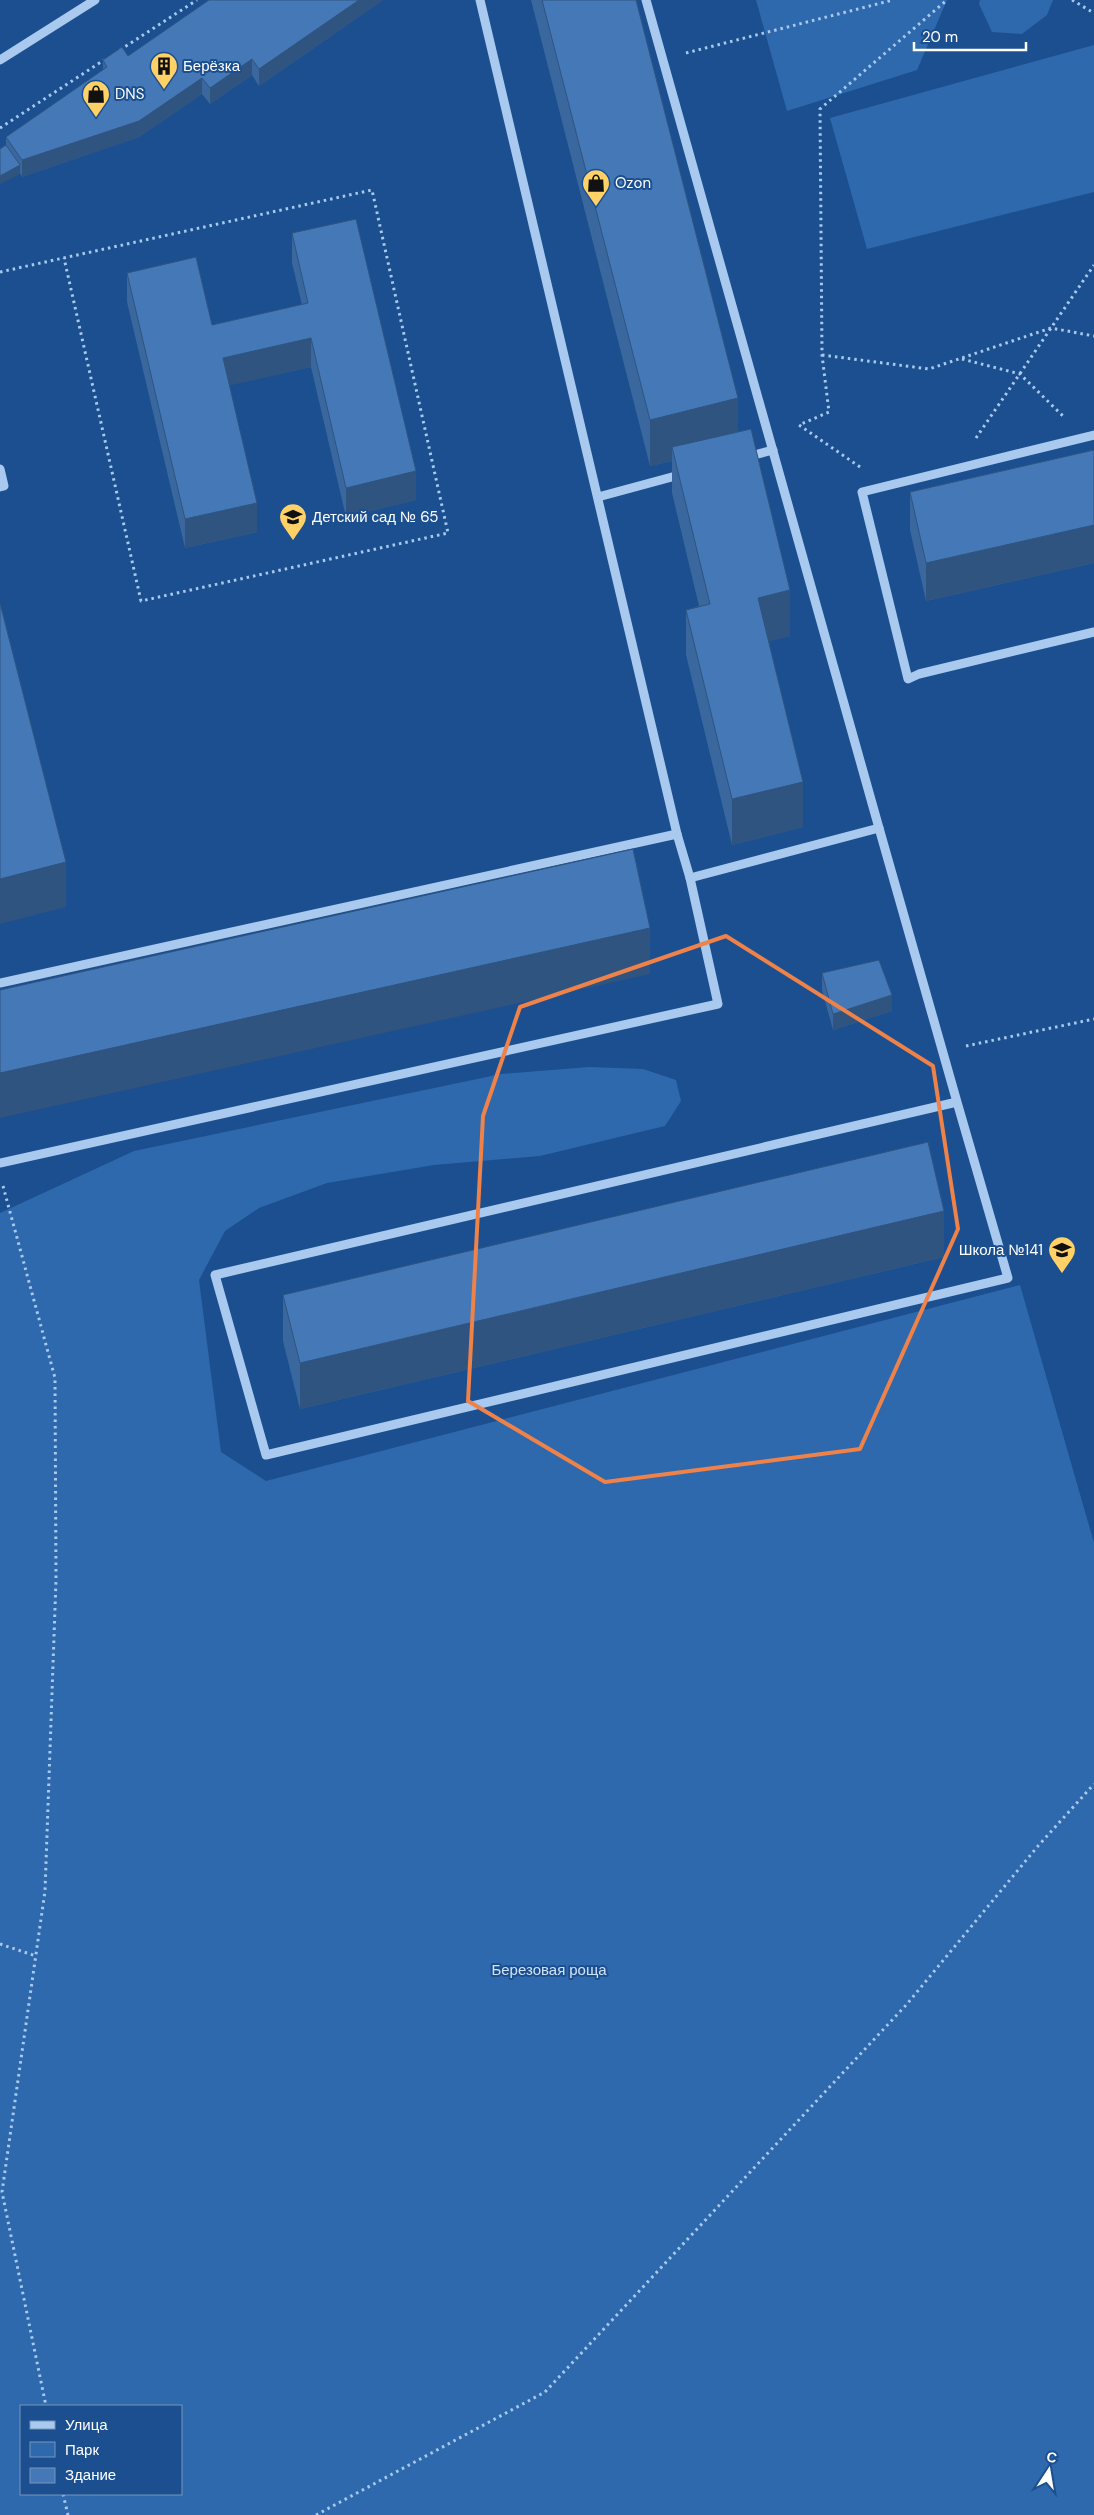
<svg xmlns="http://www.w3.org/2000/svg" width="1094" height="2515" font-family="'DM Sans',sans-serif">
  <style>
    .green { fill: #2e69ad; fill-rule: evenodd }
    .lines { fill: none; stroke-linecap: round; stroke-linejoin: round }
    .path { stroke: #a9c9ee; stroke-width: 3; stroke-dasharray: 2.5 4; stroke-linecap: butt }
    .minor { stroke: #a9c9ee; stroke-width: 9 }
    .wall { fill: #3a679d }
    .shaded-wall { fill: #305480 }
    .building { fill: #4478b7; stroke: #305480 }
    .marked { fill: none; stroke: #ee8249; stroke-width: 4; stroke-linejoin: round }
    .labels { text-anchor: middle; stroke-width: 4; stroke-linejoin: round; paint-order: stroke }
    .poi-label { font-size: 15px; fill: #fff; stroke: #1b4f8f; text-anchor: start }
    .park-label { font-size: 15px; fill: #cfe3fa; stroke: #1b4f8f }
  </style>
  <rect width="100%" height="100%" fill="#1b4f8f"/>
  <g class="green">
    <polygon points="756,0 947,0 917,70 787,111"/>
    <polygon points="980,0 1053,0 1047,15 1022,34 992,32 979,4"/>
    <polygon points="1094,45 1094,192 867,249 830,118"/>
    <path d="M589,1067L643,1069L676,1080L681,1101L665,1126L540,1156L434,1165L327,1183L259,1208L225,1231L199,1280L221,1452L266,1481L1020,1285L1094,1543V2515H0V1213L134,1151L501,1074ZM21,2406H181V2494H21Z"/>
  </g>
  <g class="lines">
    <g class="path">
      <polyline points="1072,0 1094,13"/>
      <polyline points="120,50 197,0"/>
      <polyline points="686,53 893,0"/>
      <polyline points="0,128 104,60"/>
      <polyline points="0,272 372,190 448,533 141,601 64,258"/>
      <polyline points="822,355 929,369 1051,328 1094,336"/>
      <polyline points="962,359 1020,374 1064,417"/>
      <polyline points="976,438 1094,265"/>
      <polyline points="860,467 799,425 829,412 822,355 820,109 947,0"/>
      <polyline points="966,1046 1094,1019"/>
      <polyline points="3,1186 55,1378 56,1580 45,1891 2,2192 46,2406"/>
      <polyline points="0,1944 36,1956"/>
      <polyline points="63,2494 68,2515"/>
      <polyline points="316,2515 545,2392 907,2004 1038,1846 1094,1784"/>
    </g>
    <g class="minor">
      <polyline points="646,0 879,828"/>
      <polyline points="0,60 95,0"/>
      <polyline points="1094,435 862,492 908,679 919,674 1094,632"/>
      <polyline points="747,457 773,450"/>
      <polyline points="0,469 4,486 0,487"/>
      <polyline points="598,497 683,474"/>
      <polyline points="677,834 690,878 879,828 957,1102 215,1275 266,1455 1008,1278 957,1102"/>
      <polyline points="0,983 677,834 480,0"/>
      <polyline points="0,1163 718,1004 690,878"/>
    </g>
  </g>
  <g class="wall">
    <polygon points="209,0 383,0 259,86 252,75 210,104 202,94 139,137 22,177 6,145 6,137 103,70 103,60 128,56"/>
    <polygon points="531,0 636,0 738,432 790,636 769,641 803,827 732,845 686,655 686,610 699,606 672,493 672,461 650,466"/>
    <polygon points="292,233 416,500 346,517 311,367 229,385 257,532 185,548 127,302 127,273 212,325 302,305 292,263"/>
    <polygon points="1094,450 1094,563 926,601 910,530 910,492"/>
    <polygon points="822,973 892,1011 833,1030 822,990"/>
    <polygon points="944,1257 300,1409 283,1341 283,1295"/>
  </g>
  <g class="shaded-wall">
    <polygon points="359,0 383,0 259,86 259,69"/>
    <polygon points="252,59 252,75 210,104 210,88"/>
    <polygon points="202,78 202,94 139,137 22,177 22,160"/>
    <polygon points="20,165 20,174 0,184 0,176"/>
    <polygon points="311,338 311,367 223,387 223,358"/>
    <polygon points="738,398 738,444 672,447 672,461 650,466 650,420"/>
    <polygon points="416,471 416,500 346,517 346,488"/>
    <polygon points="257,503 257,532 185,548 185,519"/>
    <polygon points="1094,525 1094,563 926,601 926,563"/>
    <polygon points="790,590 790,636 758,644 758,598"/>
    <polygon points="803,782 803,827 732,845 732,799"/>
    <polygon points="66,862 66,907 0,924 0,879"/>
    <polygon points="650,928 650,974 0,1118 0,1073"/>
    <polygon points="892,995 892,1011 833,1030 833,1014"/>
    <polygon points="944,1211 944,1257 300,1409 300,1363"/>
  </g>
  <g class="building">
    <polygon points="209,0 359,0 259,69 252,59 210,88 202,78 139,121 22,160 6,137 107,67 103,60 122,47 128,56"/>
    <polygon points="542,0 636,0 738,398 650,420"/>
    <polygon points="6,145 20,165 0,176 0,149"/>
    <polygon points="356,219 416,471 346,488 311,338 223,358 257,503 185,519 127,273 196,257 212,325 308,303 292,233"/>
    <polygon points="751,429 790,590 758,598 803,782 732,799 686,610 710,604 672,447"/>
    <polygon points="1094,450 1094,525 926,563 910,492"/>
    <polygon points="0,603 66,862 0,879"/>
    <polygon points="633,849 650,928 0,1073 0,990"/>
    <polygon points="879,960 892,995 833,1014 822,973"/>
    <polygon points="928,1142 944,1211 300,1363 283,1295"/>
  </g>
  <path class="marked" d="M726,936L933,1066L958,1229L860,1449L605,1482L468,1401L483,1116L520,1007Z"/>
  <defs>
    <g id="building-pin" transform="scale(1.4375)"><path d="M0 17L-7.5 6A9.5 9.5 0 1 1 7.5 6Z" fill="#ffd166" stroke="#1b4f8f"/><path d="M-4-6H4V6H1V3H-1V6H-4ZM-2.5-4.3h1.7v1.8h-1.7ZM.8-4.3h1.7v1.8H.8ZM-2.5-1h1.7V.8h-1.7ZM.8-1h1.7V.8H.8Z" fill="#111"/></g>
    <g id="shop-pin" transform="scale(1.4375)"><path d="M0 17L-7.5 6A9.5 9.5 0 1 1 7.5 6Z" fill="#ffd166" stroke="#1b4f8f"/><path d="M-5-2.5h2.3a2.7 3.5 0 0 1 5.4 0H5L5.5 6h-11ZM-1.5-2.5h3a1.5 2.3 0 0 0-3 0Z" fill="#111"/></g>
    <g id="school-pin" transform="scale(1.4375)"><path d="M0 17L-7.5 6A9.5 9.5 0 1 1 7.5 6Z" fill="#ffd166" stroke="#1b4f8f"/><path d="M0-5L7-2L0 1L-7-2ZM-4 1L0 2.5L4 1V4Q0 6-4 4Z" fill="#111"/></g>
  </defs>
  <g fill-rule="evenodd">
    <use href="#building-pin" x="164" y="66"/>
    <use href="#shop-pin" x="96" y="94"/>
    <use href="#shop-pin" x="596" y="183"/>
    <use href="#school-pin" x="293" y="517"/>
    <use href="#school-pin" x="1062" y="1250"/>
  </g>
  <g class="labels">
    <g class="poi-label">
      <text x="183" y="71">Берёзка</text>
      <text x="115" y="99">DNS</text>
      <text x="615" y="188">Ozon</text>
      <text x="312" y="522">Детский сад № 65</text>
      <text x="1043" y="1255" text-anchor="end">Школа №141</text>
    </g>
    <g class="park-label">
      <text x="549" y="1975">Березовая роща</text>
    </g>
  </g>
  <rect x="20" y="2405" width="162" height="90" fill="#1b4f8f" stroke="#7695bc"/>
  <rect x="30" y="2421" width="25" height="8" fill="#a9c9ee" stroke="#7695bc"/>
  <text x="65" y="2430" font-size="15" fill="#ffffff">Улица</text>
  <rect x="30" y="2442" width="25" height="15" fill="#2e69ad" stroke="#7695bc"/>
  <text x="65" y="2455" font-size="15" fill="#ffffff">Парк</text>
  <rect x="30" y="2468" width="25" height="15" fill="#4478b7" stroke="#7695bc"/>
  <text x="65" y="2480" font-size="15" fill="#ffffff">Здание</text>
  <g transform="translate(1049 2470) rotate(12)" stroke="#1b4f8f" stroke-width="4" paint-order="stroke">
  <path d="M0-4L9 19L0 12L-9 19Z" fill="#ffffff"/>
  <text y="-8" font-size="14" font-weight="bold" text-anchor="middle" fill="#ffffff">С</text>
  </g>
  <path d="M914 42v8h112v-8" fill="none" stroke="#ffffff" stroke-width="2.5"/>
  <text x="922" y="42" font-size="15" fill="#ffffff" stroke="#1b4f8f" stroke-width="4" paint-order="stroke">20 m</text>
</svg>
